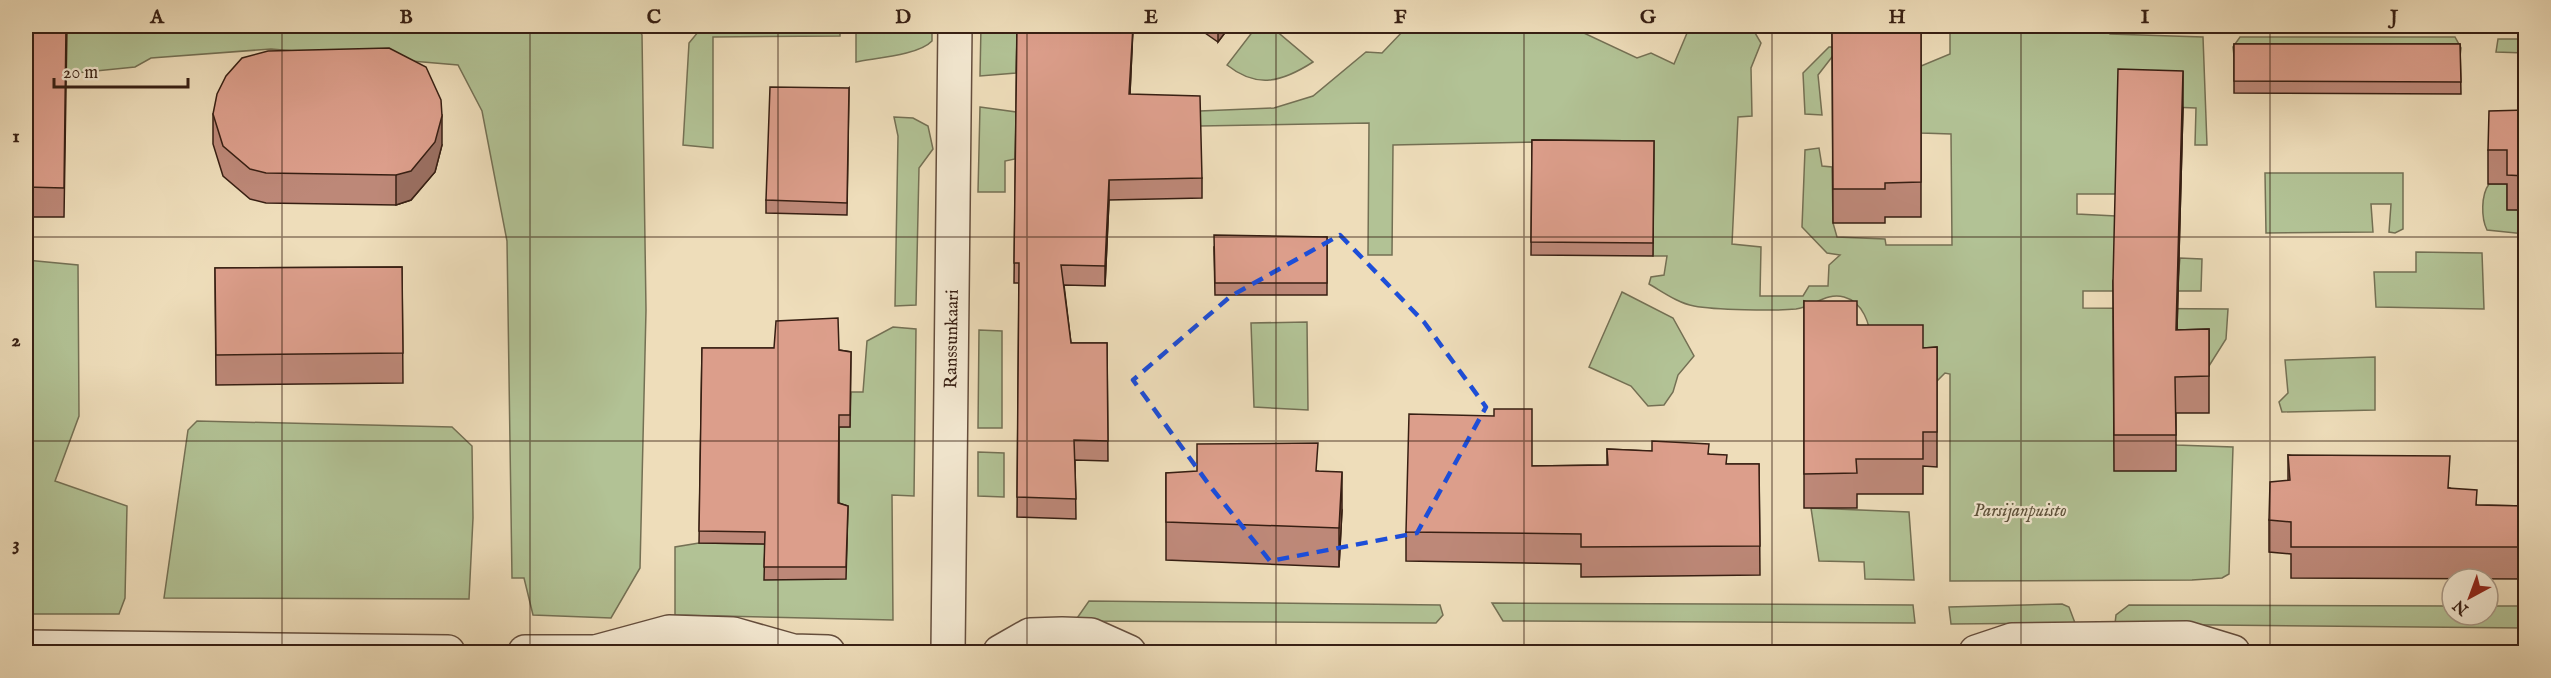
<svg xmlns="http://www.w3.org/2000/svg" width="2551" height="678" font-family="'IM FELL English',serif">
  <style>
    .green { fill: #b2c295; stroke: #747054; stroke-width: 1.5 }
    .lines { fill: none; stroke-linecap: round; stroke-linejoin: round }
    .minor-casing { stroke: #654e3d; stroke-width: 36 }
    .tertiary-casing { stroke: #654e3d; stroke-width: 36 }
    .minor { stroke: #f4e9d2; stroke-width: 33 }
    .tertiary { stroke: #f4e9d2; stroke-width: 33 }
    .wall { fill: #bd8878; stroke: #371f13; stroke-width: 1.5 }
    .shaded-wall { fill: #9a6f61; stroke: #371f13; stroke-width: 1.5 }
    .building { fill: #dc9e8b; stroke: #371f13; stroke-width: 1.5 }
    .marked { fill: none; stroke: #1d4ed8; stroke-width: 4.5; stroke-dasharray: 12 8; stroke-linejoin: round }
    .grid { fill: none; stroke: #371f13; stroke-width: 1.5; stroke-opacity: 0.55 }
    .labels { text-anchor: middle; stroke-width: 4.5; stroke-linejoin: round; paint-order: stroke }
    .street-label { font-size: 18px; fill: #371f13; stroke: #f4e9d2 }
    .park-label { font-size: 18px; font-style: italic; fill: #5c503a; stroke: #f4e9d2 }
    .neatline { fill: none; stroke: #371f13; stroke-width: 2 }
    .grid-label { font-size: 20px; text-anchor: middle; font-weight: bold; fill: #371f13 }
  </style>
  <rect width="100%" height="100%" fill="#eeddba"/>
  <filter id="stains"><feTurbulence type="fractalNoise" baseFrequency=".00333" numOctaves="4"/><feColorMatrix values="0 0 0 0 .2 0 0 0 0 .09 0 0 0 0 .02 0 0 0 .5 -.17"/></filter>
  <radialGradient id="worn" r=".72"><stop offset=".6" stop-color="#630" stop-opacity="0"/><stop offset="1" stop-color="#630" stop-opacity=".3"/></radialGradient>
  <g class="green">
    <polygon points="26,26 637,26 642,35 646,310 640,568 611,618 533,615 524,578 512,578 507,241 482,111 458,65 271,49 151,58 135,67 66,74"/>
    <polygon points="703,26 840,26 840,36 713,37 713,148 683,145 689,43"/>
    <path d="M856,26L932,28V41C919,55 876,58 856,62Z"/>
    <polygon points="981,26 1133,26 1017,28 1016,73 980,76"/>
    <path d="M1257,26H1273L1274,29L1313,62C1282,82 1257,89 1227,65Z"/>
    <path d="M1394,26H1569L1637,58L1651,53L1674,64L1690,26H1751L1761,43L1751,68L1752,116L1738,117L1732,244L1761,247L1760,296H1803L1809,286H1828L1829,265L1840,255L1827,253L1802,227L1805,150L1819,148L1822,166L1832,167L1833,223L1837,237L1885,239L1886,245H1952L1951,134L1921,133V66L1950,54V26H2109L2110,34L2203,37L2207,145H2195L2196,108L2170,107L2115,194H2077V214L2116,216L2178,279L2180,258L2202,259L2201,291H2083V308L2228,309L2226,339L2209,366L2114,318L2176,445L2233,447L2229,574L2222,578L2192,580L1950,581V374L1945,373L1937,381L1871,341C1870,324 1863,302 1844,297C1826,292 1813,307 1796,309C1775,311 1714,310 1694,306C1678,303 1663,292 1649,284L1651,277L1664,275L1667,256H1653V154L1533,142L1393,145L1392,255H1368L1369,123L1200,126V111L1274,108L1313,96L1366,52L1382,53L1405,29Z"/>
    <polygon points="2240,37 2455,37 2461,48 2460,57 2234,56 2233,47"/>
    <polygon points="2498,39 2525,39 2525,53 2496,52"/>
    <polygon points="1829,47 1872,47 1832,57 1818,75 1822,115 1805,114 1803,73"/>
    <polygon points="980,107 1016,112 1015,159 1005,161 1005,192 978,192"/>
    <polygon points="894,117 913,118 928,126 933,149 919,168 916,305 895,306 898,136"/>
    <polygon points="2265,173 2403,173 2403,229 2395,233 2389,232 2391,204 2371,204 2373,232 2266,233"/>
    <path d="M2489,184H2507V209L2525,210V234L2487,230C2481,218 2481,195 2489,184Z"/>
    <polygon points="2416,252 2482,253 2484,309 2376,307 2374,272 2416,272"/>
    <polygon points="26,260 78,265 79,416 55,481 127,506 125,598 119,614 26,614"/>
    <polygon points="1622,292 1673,318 1694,356 1678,375 1673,392 1664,405 1648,406 1631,386 1589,367"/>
    <polygon points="1307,322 1308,410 1254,407 1251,323"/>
    <polygon points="893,327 916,329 914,496 892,495 893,620 675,615 675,547 699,543 765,544 838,515 839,427 850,427 851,392 863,392 867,341"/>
    <polygon points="979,330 1002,331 1002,428 978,428"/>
    <polygon points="2375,357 2375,410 2282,412 2279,402 2288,393 2285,360"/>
    <polygon points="197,421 452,427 472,446 473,518 469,599 164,598 188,430"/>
    <polygon points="978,452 1004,453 1004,497 978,496"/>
    <polygon points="1811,508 1909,512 1914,580 1865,579 1864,562 1819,561"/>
    <polygon points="1089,601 1440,605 1443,615 1436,623 1075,621"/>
    <polygon points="1492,603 1913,605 1915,623 1503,621"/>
    <polygon points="2062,604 2069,607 2075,623 1951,624 1949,607"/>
    <polygon points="2129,605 2452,606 2452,615 2488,615 2488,606 2526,606 2525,628 2115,624 2116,615"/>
  </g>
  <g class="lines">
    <g class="minor-casing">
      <polyline id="minor" points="948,652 955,26"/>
    </g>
    <g class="tertiary-casing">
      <g id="tertiary">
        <polyline points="26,647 448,652"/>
        <polyline points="599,651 669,632 733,634 793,651 828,652"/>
        <polyline points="525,652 604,652"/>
        <polyline points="1000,652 1030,635 1062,634 1091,635 1129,652"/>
        <polyline points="1976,652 2012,640 2187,638 2233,652"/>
      </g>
    </g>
    <use href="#minor" class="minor"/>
    <use href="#tertiary" class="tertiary"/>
  </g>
  <g class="wall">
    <polygon points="26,26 67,26 64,217 26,217"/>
    <polygon points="1017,26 1133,26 1130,94 1202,178 1202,198 1109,200 1105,286 1064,285 1071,343 1107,343 1108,461 1075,460 1076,519 1017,517 1019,283 1014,283"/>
    <polygon points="1195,26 1230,26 1218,42"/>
    <polygon points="1832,26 1879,26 1879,32 1921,32 1921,217 1885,217 1885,223 1833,223"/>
    <polygon points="2234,44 2460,44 2461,94 2234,93"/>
    <polygon points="849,88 847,215 766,213 766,200"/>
    <polygon points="2183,107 2177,330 2209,329 2209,413 2176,413 2176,471 2114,471 2113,281"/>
    <polygon points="2526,110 2526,210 2507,210 2507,184 2488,184 2488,150"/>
    <polygon points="213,114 442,145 435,172 411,200 396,205 266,203 250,199 223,176 213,144"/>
    <polygon points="1532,140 1654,141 1653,256 1531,255"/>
    <polygon points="1327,237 1327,295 1215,295 1214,247"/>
    <polygon points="402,267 403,383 216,385 215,268"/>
    <polygon points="1804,301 1857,325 1923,348 1937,347 1937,467 1923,466 1923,494 1857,494 1857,508 1804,508"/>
    <rect x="2521" y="322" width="5" height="51"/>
    <polygon points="702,348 774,348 839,350 851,352 850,427 839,427 839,503 848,506 846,579 764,580 765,544 699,543"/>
    <polygon points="1607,449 1709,454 1727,464 1759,464 1760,575 1581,577 1581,564 1406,561 1406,532 1532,466 1607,465"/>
    <polygon points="2288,455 2450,488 2477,505 2526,506 2526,579 2291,578 2291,554 2269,552 2269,520 2288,480"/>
    <polygon points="1318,471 1342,510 1339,567 1166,560 1166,473"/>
  </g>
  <g class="shaded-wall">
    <polygon points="1133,26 1133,29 1129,114 1129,94"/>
    <polygon points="1218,26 1230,26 1218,42"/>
    <polygon points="1877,26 1879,26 1879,57 1874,32"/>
    <polygon points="2183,71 2183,107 2176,366 2176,330"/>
    <polygon points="442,116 442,145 435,172 411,200 396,205 396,175"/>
    <polygon points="1109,180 1109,200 1105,286 1105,266"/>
    <polygon points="1342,472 1342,510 1339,567 1339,528"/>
  </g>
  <g class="building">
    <polygon points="26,26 66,26 64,188 26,187"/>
    <polygon points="1017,26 1133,26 1129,94 1200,96 1202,178 1109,180 1105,266 1061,265 1071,343 1107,343 1108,441 1074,440 1076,499 1017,497 1019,263 1014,263"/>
    <polygon points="1832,26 1877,26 1874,32 1921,32 1921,182 1885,183 1885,189 1833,189"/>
    <polygon points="2234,44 2460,44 2461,82 2234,81"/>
    <polygon points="389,48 426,67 441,100 442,116 435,142 411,171 396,175 266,173 250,169 223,146 213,114 217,94 226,76 242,58 268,51"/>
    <polygon points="2118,69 2183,71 2176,330 2209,329 2209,376 2175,377 2176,435 2114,435 2113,281"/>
    <polygon points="770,87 849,88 847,203 766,200"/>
    <polygon points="2526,110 2526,176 2507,175 2507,150 2488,150 2489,111"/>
    <polygon points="1532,140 1654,141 1653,243 1531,242"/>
    <polygon points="1214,235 1327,237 1327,283 1215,283"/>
    <polygon points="402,267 403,353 216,355 215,268"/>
    <polygon points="1804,301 1857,301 1857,325 1923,325 1923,348 1937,347 1937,432 1923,432 1923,459 1856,459 1857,473 1804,474"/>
    <polygon points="838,318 839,350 851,352 850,415 839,415 838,503 848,506 846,567 764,567 765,532 699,531 702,348 774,348 776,321"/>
    <rect x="2521" y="322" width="5" height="39"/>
    <polygon points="1494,409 1532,409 1532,466 1608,465 1607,449 1652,451 1652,441 1709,444 1708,454 1727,455 1726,464 1759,464 1760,546 1581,547 1581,534 1406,532 1409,414 1494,416"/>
    <polygon points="1318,443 1316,471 1342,472 1339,528 1166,522 1166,473 1197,471 1197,444"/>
    <polygon points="2288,455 2450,456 2448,488 2477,490 2476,505 2526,506 2526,547 2291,547 2291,522 2269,520 2270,482 2290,480"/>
  </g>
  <path class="marked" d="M1340,235L1424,322L1486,407L1417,533L1270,561L1210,486L1133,380L1231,296Z"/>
  <path class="grid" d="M282,26V652M530,26V652M778,26V652M1027,26V652M1276,26V652M1524,26V652M1772,26V652M2021,26V652M2270,26V652M26,237H2526M26,441H2526"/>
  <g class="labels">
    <g class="street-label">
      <text transform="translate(951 339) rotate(-89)" y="6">Ranssunkaari</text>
    </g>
    <g class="park-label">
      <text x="2020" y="516">Parsijanpuisto</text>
    </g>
  </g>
  <rect width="2551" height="678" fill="none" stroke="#eeddba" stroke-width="66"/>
  <g transform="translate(2470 597) rotate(221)"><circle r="28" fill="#f4e9d2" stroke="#a89886" stroke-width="1.5"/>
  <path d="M0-4.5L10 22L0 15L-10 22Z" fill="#8f2418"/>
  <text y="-9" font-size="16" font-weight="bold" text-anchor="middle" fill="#371f13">N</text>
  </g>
  <path d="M54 78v9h134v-9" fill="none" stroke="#371f13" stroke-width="3"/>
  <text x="63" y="78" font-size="18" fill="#371f13" stroke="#f4e9d2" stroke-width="4.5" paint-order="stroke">20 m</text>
  <rect x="33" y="33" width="2485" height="612" class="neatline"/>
  <g class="grid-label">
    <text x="157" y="23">A</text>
    <text x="406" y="23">B</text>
    <text x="654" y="23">C</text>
    <text x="903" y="23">D</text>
    <text x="1151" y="23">E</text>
    <text x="1400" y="23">F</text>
    <text x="1648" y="23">G</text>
    <text x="1897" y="23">H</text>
    <text x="2145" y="23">I</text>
    <text x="2394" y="23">J</text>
    <text x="16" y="142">1</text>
    <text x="16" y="346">2</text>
    <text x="16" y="550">3</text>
  </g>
  <rect width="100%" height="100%" filter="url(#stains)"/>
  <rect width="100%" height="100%" fill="url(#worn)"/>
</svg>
